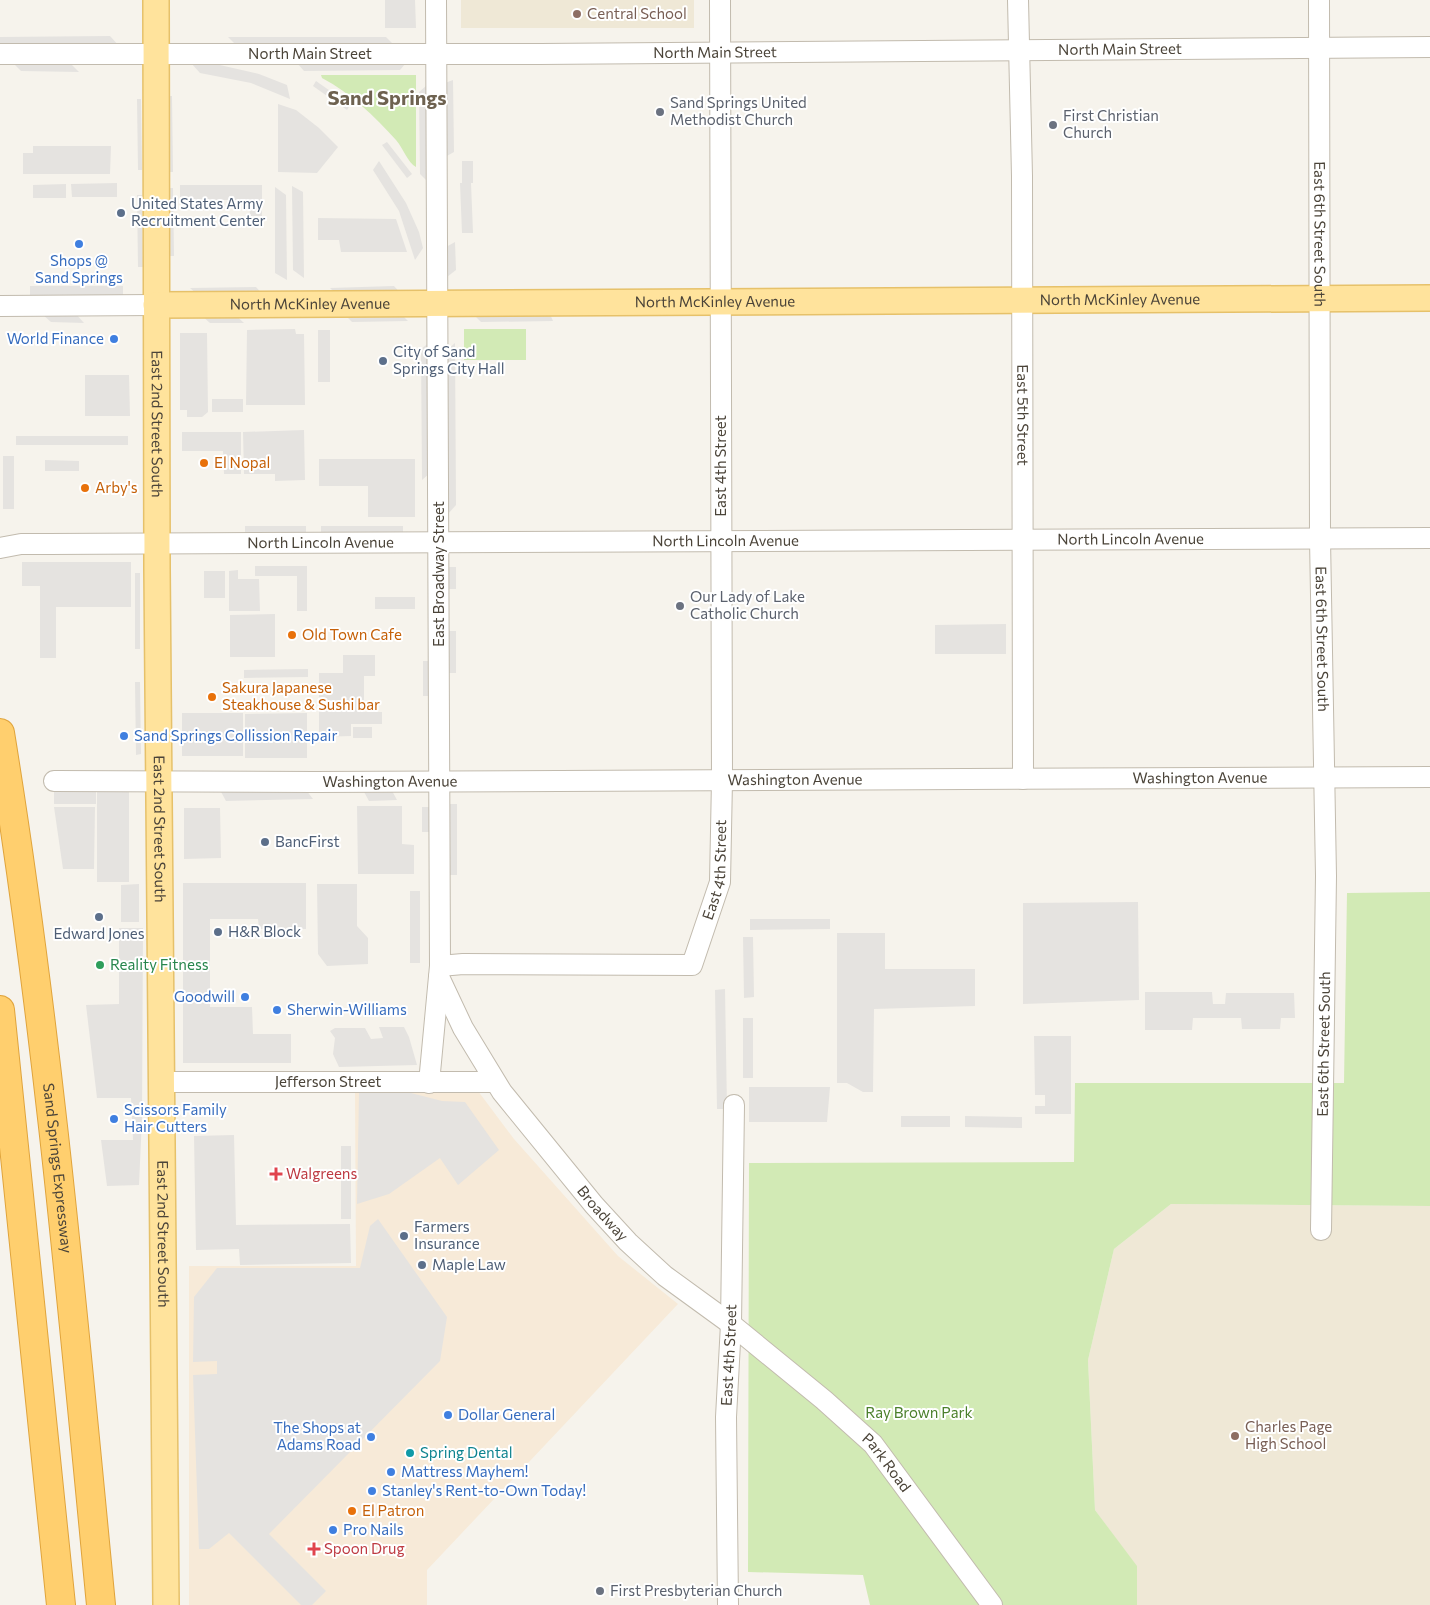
<svg xmlns="http://www.w3.org/2000/svg" width="1430" height="1605" font-family="Commissioner,sans-serif">
  <style>
    .commercial { fill: #f7ead8 }
    .education { fill: #efe8d6 }
    .green { fill: #d2eab5 }
    .parking { fill: #e5e3e0 }
    .lines { fill: none; stroke-linecap: round; stroke-linejoin: round }
    .minor-casing { stroke: #c2bbae; stroke-width: 22 }
    .major-casing { stroke: #e6c16a; stroke-width: 28 }
    .highway-casing { stroke: #e0a43c; stroke-width: 30 }
    .minor { stroke: #fff; stroke-width: 20 }
    .major { stroke: #ffe39c; stroke-width: 25 }
    .highway { stroke: #ffcf6e; stroke-width: 28 }
    .education-dot { fill: #8d6e63; stroke: #fff; stroke-width: 2 }
    .worship-dot { fill: #6b7280; stroke: #fff; stroke-width: 2 }
    .service-dot { fill: #5c6f8a; stroke: #fff; stroke-width: 2 }
    .shop-dot { fill: #3f7fe0; stroke: #fff; stroke-width: 2 }
    .food-dot { fill: #e8710a; stroke: #fff; stroke-width: 2 }
    .leisure-dot { fill: #2e9e5b; stroke: #fff; stroke-width: 2 }
    .health-dot { fill: #e0444e; stroke: #fff; stroke-width: 2 }
    .culture-dot { fill: #0f9aa8; stroke: #fff; stroke-width: 2 }
    .labels { text-anchor: middle; stroke-width: 4; stroke-linejoin: round; paint-order: stroke }
    .education-label { font-size: 15px; fill: #785e54; stroke: #fff; text-anchor: start }
    .street-label { font-size: 15px; fill: #4b4439; stroke: #fff }
    .worship-label { font-size: 15px; fill: #5b616d; stroke: #fff; text-anchor: start }
    .service-label { font-size: 15px; fill: #4e5e75; stroke: #fff; text-anchor: start }
    .shop-label { font-size: 15px; fill: #366cbe; stroke: #fff; text-anchor: start }
    .food-label { font-size: 15px; fill: #c56008; stroke: #fff; text-anchor: start }
    .leisure-label { font-size: 15px; fill: #27864d; stroke: #fff; text-anchor: start }
    .health-label { font-size: 15px; fill: #be3a42; stroke: #fff; text-anchor: start }
    .park-label { font-size: 15px; fill: #4a7f2a; stroke: #fff }
    .culture-label { font-size: 15px; fill: #0d838f; stroke: #fff; text-anchor: start }
    .district-label { font-size: 20px; font-weight: bold; fill: #6e6250; stroke: #fff }
  </style>
  <rect width="100%" height="100%" fill="#f6f3ec"/>
  <polygon class="commercial" points="355,1091 478,1091 514,1139 618,1256 678,1304 427,1570 427,1605 189,1605 189,1266 356,1266"/>
  <g class="education">
    <rect x="461" y="0" width="233" height="28"/>
    <polygon points="1171,1204 1430,1206 1430,1605 1137,1605 1136,1566 1095,1510 1088,1360 1114,1249"/>
  </g>
  <g class="green">
    <path d="M321,75H416V167C408,163 403,148 396,140C374,116 351,93 322,78Z"/>
    <rect x="464" y="329" width="62" height="31"/>
    <polygon points="1430,892 1430,1206 1171,1204 1114,1249 1088,1360 1095,1510 1137,1566 1137,1605 870,1605 863,1575 748,1572 749,1163 1074,1162 1075,1083 1344,1083 1347,893"/>
  </g>
  <g class="parking">
    <polygon points="385,0 415,0 416,28 385,28"/>
    <polygon points="110,36 119,46 0,46 0,37"/>
    <polygon points="228,37 386,37 395,46 238,47"/>
    <polygon points="13,63 70,63 79,72 21,71"/>
    <polygon points="191,63 211,63 259,74 287,85 290,99 251,83 200,73"/>
    <polygon points="298,64 405,64 400,70 304,71"/>
    <polygon points="453,80 454,152 445,157 445,83"/>
    <polygon points="316,81 350,105 347,110 313,86"/>
    <polygon points="426,86 426,180 420,174 419,92"/>
    <polygon points="168,96 172,96 173,172 169,172"/>
    <polygon points="137,99 141,99 142,170 138,170"/>
    <polygon points="278,104 296,110 319,128 338,147 317,173 278,172"/>
    <polygon points="387,142 412,174 407,178 382,145"/>
    <polygon points="33,146 111,146 110,174 23,174 23,153 33,153"/>
    <polygon points="379,161 406,203 419,232 423,248 415,260 399,211 373,170"/>
    <polygon points="462,161 473,161 473,183 471,183 473,233 462,233 460,183 462,183"/>
    <polygon points="117,183 117,197 72,197 71,184"/>
    <polygon points="66,184 66,198 33,198 33,185"/>
    <polygon points="180,185 262,185 262,216 250,216 249,200 180,200"/>
    <polygon points="292,186 303,192 304,278 293,270"/>
    <polygon points="275,187 286,195 287,280 275,273"/>
    <polygon points="168,188 173,188 174,256 169,256"/>
    <polygon points="137,195 142,195 143,267 138,267"/>
    <polygon points="318,218 396,219 407,252 341,252 339,240 318,240"/>
    <polygon points="455,242 456,270 447,277 446,247"/>
    <rect x="30" y="286" width="93" height="10"/>
    <polygon points="394,286 402,295 339,297 330,288"/>
    <polygon points="256,287 265,297 200,297 190,288"/>
    <polygon points="342,312 400,313 408,321 352,322"/>
    <polygon points="549,312 553,321 481,322 472,313"/>
    <polygon points="41,313 75,313 84,323 51,322"/>
    <polygon points="233,313 244,323 210,323 200,314"/>
    <polygon points="295,329 296,334 304,334 305,405 246,405 247,330"/>
    <rect x="318" y="330" width="12" height="52"/>
    <polygon points="180,333 207,333 208,412 202,417 187,417 187,410 180,410"/>
    <polygon points="430,342 431,472 422,480 421,349"/>
    <polygon points="455,343 456,505 447,515 445,352"/>
    <polygon points="85,375 129,375 130,416 85,416"/>
    <rect x="212" y="399" width="31" height="13"/>
    <polygon points="304,430 305,480 275,481 275,474 244,474 243,432"/>
    <polygon points="182,432 241,432 241,474 224,474 223,451 182,451"/>
    <rect x="16" y="436" width="112" height="9"/>
    <rect x="3" y="456" width="11" height="53"/>
    <polygon points="319,459 415,459 415,517 368,517 368,486 319,486"/>
    <polygon points="45,460 79,461 79,471 45,471"/>
    <rect x="245" y="526" width="61" height="9"/>
    <rect x="321" y="526" width="82" height="9"/>
    <polygon points="22,562 131,562 131,607 56,607 56,658 40,658 40,586 22,586"/>
    <polygon points="255,566 307,566 307,611 297,611 297,576 255,576"/>
    <rect x="447" y="567" width="9" height="22"/>
    <polygon points="238,570 238,579 259,579 260,611 229,611 229,571"/>
    <rect x="204" y="571" width="21" height="27"/>
    <rect x="135" y="573" width="5" height="76"/>
    <rect x="375" y="597" width="40" height="12"/>
    <polygon points="275,614 275,657 230,657 230,615"/>
    <polygon points="1006,624 1006,654 935,654 935,625"/>
    <polygon points="446,631 456,631 456,673 447,673"/>
    <polygon points="343,655 375,655 375,676 364,676 364,712 382,712 382,724 351,724 351,736 319,737 319,673 343,673"/>
    <rect x="423" y="661" width="8" height="35"/>
    <polygon points="308,669 308,677 244,678 244,670"/>
    <polygon points="135,682 140,682 141,754 136,755"/>
    <rect x="182" y="713" width="61" height="43"/>
    <polygon points="307,713 307,758 245,758 245,714"/>
    <rect x="353" y="727" width="19" height="11"/>
    <polygon points="391,789 397,800 369,801 363,790"/>
    <polygon points="220,790 306,790 313,799 226,801"/>
    <rect x="54" y="791" width="42" height="13"/>
    <rect x="97" y="792" width="32" height="90"/>
    <polygon points="449,804 457,804 457,875 448,875"/>
    <polygon points="357,806 402,806 402,844 414,845 414,874 358,874"/>
    <polygon points="54,807 95,807 94,869 63,869"/>
    <rect x="422" y="807" width="9" height="25"/>
    <polygon points="184,808 220,808 221,858 184,859"/>
    <polygon points="183,883 306,883 306,929 259,929 258,919 210,919 210,1007 252,1007 253,1034 291,1034 291,1063 183,1063"/>
    <polygon points="139,884 139,922 121,922 121,885"/>
    <polygon points="317,884 357,884 357,926 368,938 368,964 327,966 318,954"/>
    <rect x="410" y="891" width="10" height="72"/>
    <polygon points="1138,902 1139,1000 1023,1004 1023,903"/>
    <polygon points="750,919 830,919 830,929 750,930"/>
    <polygon points="119,928 143,928 142,1118 139,1185 107,1186 101,1140 133,1140 131,1098 97,1098 86,1005 119,1004"/>
    <polygon points="837,933 885,933 885,969 975,969 975,1006 874,1009 873,1092 863,1092 847,1083 837,1083"/>
    <polygon points="743,937 753,937 754,997 744,998"/>
    <polygon points="725,989 727,1109 717,1109 715,990"/>
    <polygon points="1145,992 1212,992 1213,1004 1225,1004 1226,993 1294,993 1295,1018 1281,1018 1280,1029 1242,1029 1241,1018 1193,1018 1192,1030 1145,1030"/>
    <rect x="743" y="1018" width="10" height="60"/>
    <polygon points="379,1027 404,1027 409,1037 417,1065 339,1067 333,1054 335,1038 330,1031 335,1028 365,1028 371,1039 383,1038"/>
    <polygon points="1034,1036 1071,1036 1071,1114 1035,1114 1035,1106 1045,1106 1045,1095 1035,1095"/>
    <polygon points="749,1087 830,1087 827,1122 749,1122"/>
    <polygon points="359,1093 411,1093 442,1101 465,1102 499,1150 458,1185 440,1158 389,1194 357,1204"/>
    <rect x="901" y="1116" width="49" height="11"/>
    <polygon points="965,1116 1022,1117 1022,1128 965,1127"/>
    <polygon points="234,1135 236,1225 350,1224 351,1263 240,1265 239,1249 196,1250 194,1136"/>
    <rect x="341" y="1146" width="10" height="73"/>
    <polygon points="378,1219 447,1317 440,1361 269,1534 326,1591 312,1605 301,1605 229,1533 209,1549 199,1549 193,1375 217,1374 217,1361 193,1362 194,1297 217,1268 360,1268 370,1226"/>
  </g>
  <g class="lines">
    <g class="minor-casing">
      <g id="minor">
        <path id="s1" d="M1018,0L1022,176L1023,779"/>
        <path id="s2" d="M1319,0L1320,539L1326,876L1321,1230"/>
        <path id="s3" d="M0,54H540L1430,47"/>
        <polyline points="0,306 156,305"/>
        <path id="s4" d="M0,548L21,544H48L1430,538"/>
        <path id="s5" d="M54,781L315,782L1430,777"/>
        <path id="s6" d="M440,966L463,964L692,965L720,882L722,780L720,0"/>
        <path id="s7" d="M439,977L463,1028L502,1092L594,1205L628,1242L665,1276L731,1324L824,1400L873,1444L992,1605"/>
        <path id="s8" d="M162,1082H495"/>
        <polyline points="429,1083 440,966 436,0"/>
        <path id="s9" d="M728,1605L726,1417L731,1324L734,1105"/>
      </g>
    </g>
    <g class="major-casing">
      <g id="major">
        <path id="s10" d="M156,0L157,569L166,1605"/>
        <path id="s11" d="M156,305L1430,298"/>
      </g>
    </g>
    <g class="highway-casing">
      <g id="highway">
        <path id="s12" d="M0,733C47,1022 73,1314 101,1605"/>
        <polyline points="0,1010 61,1605"/>
      </g>
    </g>
    <use href="#minor" class="minor"/>
    <use href="#major" class="major"/>
    <use href="#highway" class="highway"/>
  </g>
  <g class="education-dot">
    <circle cx="577" cy="14" r="5"/>
    <circle cx="1235" cy="1436" r="5"/>
  </g>
  <g class="worship-dot">
    <circle cx="660" cy="112" r="5"/>
    <circle cx="1053" cy="125" r="5"/>
    <circle cx="680" cy="606" r="5"/>
    <circle cx="600" cy="1591" r="5"/>
  </g>
  <g class="service-dot">
    <circle cx="121" cy="213" r="5"/>
    <circle cx="383" cy="361" r="5"/>
    <circle cx="265" cy="842" r="5"/>
    <circle cx="99" cy="917" r="5"/>
    <circle cx="218" cy="932" r="5"/>
    <circle cx="404" cy="1236" r="5"/>
    <circle cx="422" cy="1265" r="5"/>
  </g>
  <g class="shop-dot">
    <circle cx="79" cy="244" r="5"/>
    <circle cx="114" cy="339" r="5"/>
    <circle cx="124" cy="736" r="5"/>
    <circle cx="245" cy="997" r="5"/>
    <circle cx="277" cy="1010" r="5"/>
    <circle cx="114" cy="1119" r="5"/>
    <circle cx="448" cy="1415" r="5"/>
    <circle cx="371" cy="1437" r="5"/>
    <circle cx="391" cy="1472" r="5"/>
    <circle cx="372" cy="1491" r="5"/>
    <circle cx="333" cy="1530" r="5"/>
  </g>
  <g class="food-dot">
    <circle cx="204" cy="463" r="5"/>
    <circle cx="85" cy="488" r="5"/>
    <circle cx="292" cy="635" r="5"/>
    <circle cx="212" cy="697" r="5"/>
    <circle cx="352" cy="1511" r="5"/>
  </g>
  <circle class="leisure-dot" cx="100" cy="965" r="5"/>
  <g class="health-dot">
    <path d="M273.5 1166.5h5v5h5v5h-5v5h-5v-5h-5v-5h5z"/>
    <path d="M311.5 1541.5h5v5h5v5h-5v5h-5v-5h-5v-5h5z"/>
  </g>
  <circle class="culture-dot" cx="410" cy="1453" r="5"/>
  <g class="labels">
    <g class="education-label">
      <text x="587" y="19">Central School</text>
      <text x="1245" y="1432">Charles Page<tspan x="1245" dy="17">High School</tspan></text>
    </g>
    <g class="street-label">
      <text dy="5" stroke="none"><textPath href="#s3" startOffset="1120">North Main Street</textPath></text>
      <text dy="5" stroke="none"><textPath href="#s3" startOffset="715">North Main Street</textPath></text>
      <text dy="5" stroke="none"><textPath href="#s3" startOffset="310">North Main Street</textPath></text>
      <text dy="5" stroke="none"><textPath href="#s2" startOffset="234">East 6th Street South</textPath></text>
      <text dy="5" stroke="none"><textPath href="#s11" startOffset="964">North McKinley Avenue</textPath></text>
      <text dy="5" stroke="none"><textPath href="#s11" startOffset="559">North McKinley Avenue</textPath></text>
      <text dy="5" stroke="none"><textPath href="#s11" startOffset="154">North McKinley Avenue</textPath></text>
      <text dy="5" stroke="none"><textPath href="#s1" startOffset="415">East 5th Street</textPath></text>
      <text dy="5" stroke="none"><textPath href="#s10" startOffset="424">East 2nd Street South</textPath></text>
      <text transform="translate(721 466) rotate(-90)" y="5">East 4th Street</text>
      <text dy="5" stroke="none"><textPath href="#s4" startOffset="726">North Lincoln Avenue</textPath></text>
      <text dy="5" stroke="none"><textPath href="#s4" startOffset="1131">North Lincoln Avenue</textPath></text>
      <text dy="5" stroke="none"><textPath href="#s4" startOffset="321">North Lincoln Avenue</textPath></text>
      <text transform="translate(439 574) rotate(-90)" y="5">East Broadway Street</text>
      <text dy="5" stroke="none"><textPath href="#s2" startOffset="639">East 6th Street South</textPath></text>
      <text dy="5" stroke="none"><textPath href="#s5" startOffset="1146">Washington Avenue</textPath></text>
      <text dy="5" stroke="none"><textPath href="#s5" startOffset="741">Washington Avenue</textPath></text>
      <text dy="5" stroke="none"><textPath href="#s5" startOffset="336">Washington Avenue</textPath></text>
      <text dy="5" stroke="none"><textPath href="#s10" startOffset="829">East 2nd Street South</textPath></text>
      <text dy="5" stroke="none"><textPath href="#s6" startOffset="351">East 4th Street</textPath></text>
      <text transform="translate(1324 1044) rotate(-89)" y="5">East 6th Street South</text>
      <text dy="5" stroke="none"><textPath href="#s8" startOffset="166">Jefferson Street</textPath></text>
      <text dy="5" stroke="none"><textPath href="#s12" startOffset="439">Sand Springs Expressway</textPath></text>
      <text dy="5" stroke="none"><textPath href="#s7" startOffset="289">Broadway</textPath></text>
      <text dy="5" stroke="none"><textPath href="#s10" startOffset="1234">East 2nd Street South</textPath></text>
      <text dy="5" stroke="none"><textPath href="#s9" startOffset="250">East 4th Street</textPath></text>
      <text dy="5" stroke="none"><textPath href="#s7" startOffset="668">Park Road</textPath></text>
    </g>
    <g class="worship-label">
      <text x="670" y="108">Sand Springs United<tspan x="670" dy="17">Methodist Church</tspan></text>
      <text x="1063" y="121">First Christian<tspan x="1063" dy="17">Church</tspan></text>
      <text x="690" y="602">Our Lady of Lake<tspan x="690" dy="17">Catholic Church</tspan></text>
      <text x="610" y="1596">First Presbyterian Church</text>
    </g>
    <g class="service-label">
      <text x="131" y="209">United States Army<tspan x="131" dy="17">Recruitment Center</tspan></text>
      <text x="393" y="357">City of Sand<tspan x="393" dy="17">Springs City Hall</tspan></text>
      <text x="275" y="847">BancFirst</text>
      <text x="228" y="937">H&amp;R Block</text>
      <text x="99" y="939" text-anchor="middle">Edward Jones</text>
      <text x="414" y="1232">Farmers<tspan x="414" dy="17">Insurance</tspan></text>
      <text x="432" y="1270">Maple Law</text>
    </g>
    <g class="shop-label">
      <text x="79" y="266" text-anchor="middle">Shops @<tspan x="79" dy="17">Sand Springs</tspan></text>
      <text x="104" y="344" text-anchor="end">World Finance</text>
      <text x="134" y="741">Sand Springs Collission Repair</text>
      <text x="235" y="1002" text-anchor="end">Goodwill</text>
      <text x="287" y="1015">Sherwin-Williams</text>
      <text x="124" y="1115">Scissors Family<tspan x="124" dy="17">Hair Cutters</tspan></text>
      <text x="458" y="1420">Dollar General</text>
      <text x="361" y="1433" text-anchor="end">The Shops at<tspan x="361" dy="17">Adams Road</tspan></text>
      <text x="401" y="1477">Mattress Mayhem!</text>
      <text x="382" y="1496">Stanley's Rent-to-Own Today!</text>
      <text x="343" y="1535">Pro Nails</text>
    </g>
    <g class="food-label">
      <text x="214" y="468">El Nopal</text>
      <text x="95" y="493">Arby's</text>
      <text x="302" y="640">Old Town Cafe</text>
      <text x="222" y="693">Sakura Japanese<tspan x="222" dy="17">Steakhouse &amp; Sushi bar</tspan></text>
      <text x="362" y="1516">El Patron</text>
    </g>
    <g class="leisure-label">
      <text x="110" y="970">Reality Fitness</text>
    </g>
    <g class="health-label">
      <text x="286" y="1179">Walgreens</text>
      <text x="324" y="1554">Spoon Drug</text>
    </g>
    <g class="park-label">
      <text x="919" y="1418">Ray Brown Park</text>
    </g>
    <g class="culture-label">
      <text x="420" y="1458">Spring Dental</text>
    </g>
    <g class="district-label">
      <text x="387" y="105">Sand Springs</text>
    </g>
  </g>
</svg>
